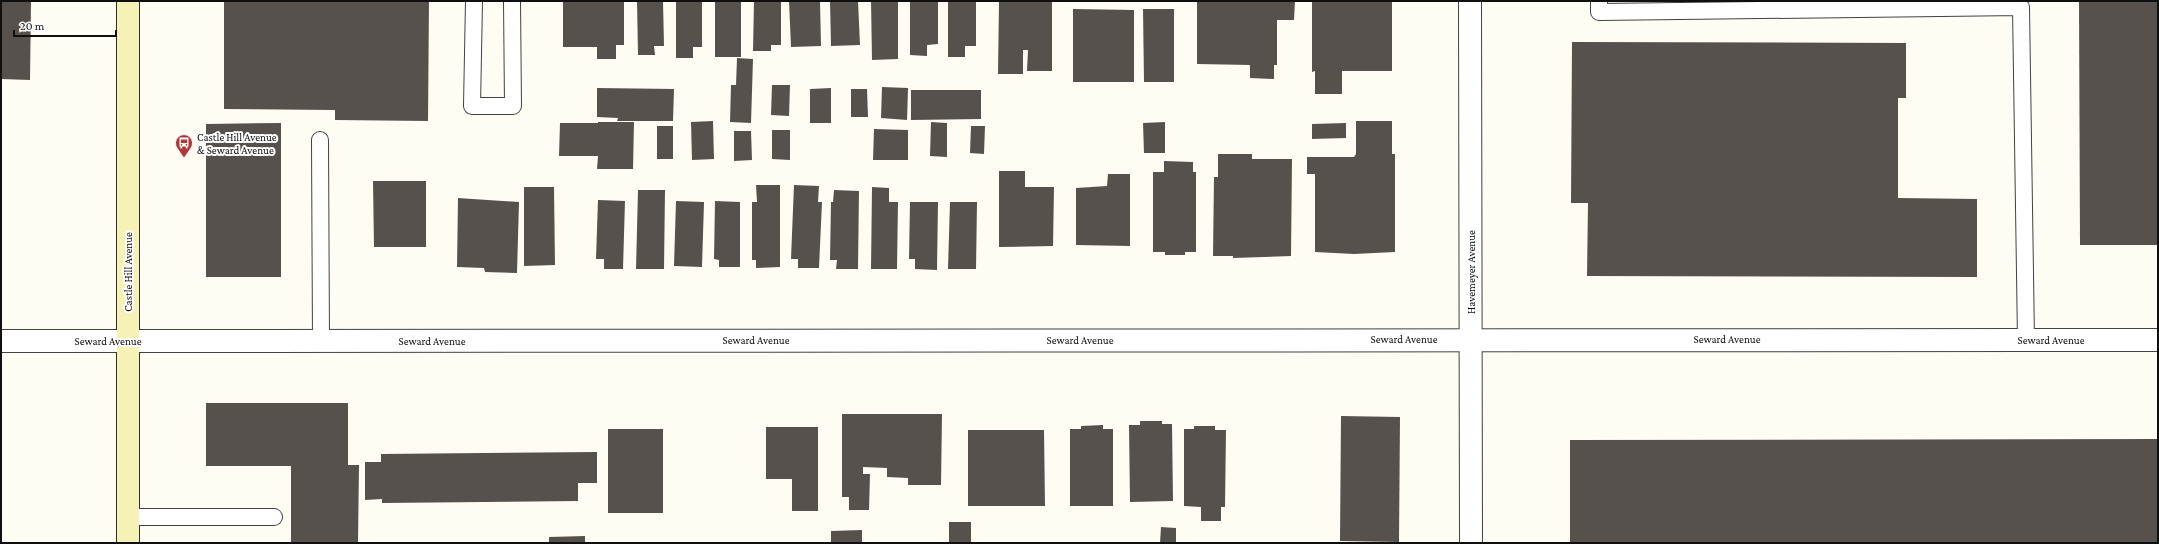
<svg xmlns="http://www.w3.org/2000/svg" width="2159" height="544" font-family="'Crimson Pro',serif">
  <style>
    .building { fill: #57514d }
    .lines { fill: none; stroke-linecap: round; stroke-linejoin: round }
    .lane-casing { stroke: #424242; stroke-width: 18 }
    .street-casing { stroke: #424242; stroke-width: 24 }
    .secondary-casing { stroke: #313131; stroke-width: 24 }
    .lane { stroke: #fff; stroke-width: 16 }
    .street { stroke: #fff; stroke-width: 22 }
    .secondary { stroke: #f6f1b5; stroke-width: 22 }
    .labels { text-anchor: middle; stroke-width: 4; stroke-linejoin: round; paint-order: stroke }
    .poi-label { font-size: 11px; fill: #0f0f0f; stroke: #fff; text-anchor: start }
    .street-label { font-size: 11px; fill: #0f0f0f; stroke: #fff }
  </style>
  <rect width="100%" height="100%" fill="#fefcf3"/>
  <g class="building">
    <polygon points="1,1 31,1 30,80 1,79"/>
    <polygon points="224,1 429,1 428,121 335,120 335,110 224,109"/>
    <polygon points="563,1 624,1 624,45 616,45 616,59 597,59 597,47 563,47"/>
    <polygon points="637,1 663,1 664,46 654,46 655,55 638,55"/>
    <polygon points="676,1 702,1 702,47 693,47 693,58 676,58"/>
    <rect x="715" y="1" width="26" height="56"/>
    <polygon points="754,1 781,1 781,45 771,45 771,51 753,51"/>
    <polygon points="789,1 820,1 821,46 791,47"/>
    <polygon points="830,1 858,1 860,45 831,46"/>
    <polygon points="871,1 898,1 898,59 872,60"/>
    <polygon points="910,1 938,1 938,44 927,45 927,56 910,55"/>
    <polygon points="948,1 976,1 976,46 965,46 965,57 948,57"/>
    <polygon points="999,1 1052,1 1052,71 1027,71 1028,50 1023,50 1023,74 998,74"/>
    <polygon points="1197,1 1295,1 1294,20 1277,20 1277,65 1274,65 1274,79 1250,78 1250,65 1197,64"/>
    <polygon points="1312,1 1392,1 1392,71 1342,71 1342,94 1315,94 1315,71 1312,72"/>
    <polygon points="2079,1 2158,1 2158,245 2080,245"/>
    <polygon points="1073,9 1134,10 1134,82 1073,82"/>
    <polygon points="1143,9 1174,9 1174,82 1144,82"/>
    <polygon points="1572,42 1906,43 1906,98 1898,98 1898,198 1977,199 1977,277 1587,276 1588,203 1571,203"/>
    <polygon points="737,58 753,59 751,123 730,122 731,85 736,85"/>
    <polygon points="772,85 790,85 789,116 771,115"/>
    <polygon points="882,87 908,88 907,120 881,118"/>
    <polygon points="597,88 674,89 673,121 617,121 618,118 597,117"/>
    <polygon points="831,88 831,123 810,123 810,89"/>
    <polygon points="851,89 867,89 868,117 851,117"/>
    <polygon points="911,90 981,90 981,119 911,120"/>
    <polygon points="713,121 714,159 692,160 691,122"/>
    <polygon points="1356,121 1392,121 1392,154 1395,154 1395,252 1354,254 1315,252 1315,174 1307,174 1307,157 1354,157 1356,154"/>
    <polygon points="598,122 634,122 633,169 597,169 598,156 559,156 560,123 598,123"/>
    <polygon points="931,122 947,123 947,157 930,156"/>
    <polygon points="1165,122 1165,153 1144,153 1143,123"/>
    <polygon points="281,123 281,277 206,277 206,124"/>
    <polygon points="1346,123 1346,138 1312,139 1312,124"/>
    <rect x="657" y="126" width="16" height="33"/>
    <polygon points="971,126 985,126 984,154 970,153"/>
    <polygon points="874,129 908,130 908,160 873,160"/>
    <polygon points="772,130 790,130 790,160 772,159"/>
    <polygon points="734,131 751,131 752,160 734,161"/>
    <polygon points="1218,154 1252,154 1252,159 1292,159 1291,256 1233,258 1233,256 1213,256 1214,177 1218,177"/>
    <polygon points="1164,161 1193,162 1193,172 1196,172 1196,252 1185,252 1185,255 1165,255 1165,252 1153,252 1153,172 1164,172"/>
    <polygon points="999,171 1025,171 1025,187 1054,187 1053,246 999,247"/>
    <polygon points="1108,174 1130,174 1130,246 1076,245 1076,188 1107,186"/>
    <polygon points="373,181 426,181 426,247 374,247"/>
    <polygon points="756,185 780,185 780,267 756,268 756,260 752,260 752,202 757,202"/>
    <polygon points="794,185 819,186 818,202 822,202 819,268 798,268 798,259 791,259"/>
    <polygon points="524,187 554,187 555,265 524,266"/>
    <polygon points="872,187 889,188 889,202 898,202 897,269 871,269"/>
    <polygon points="638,190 665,190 664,269 636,269"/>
    <polygon points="834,190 859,191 858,269 836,269 837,260 830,260 831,202 833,202"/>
    <polygon points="458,198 519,202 517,273 485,272 484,268 457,267"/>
    <polygon points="598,200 625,201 623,269 604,269 604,259 596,259"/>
    <polygon points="676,201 704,202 702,267 674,266"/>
    <polygon points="715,201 740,202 740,267 719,267 719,260 714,259"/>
    <polygon points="910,202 938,202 937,270 915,269 915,259 909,259"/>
    <polygon points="950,202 977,202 976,269 948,269"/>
    <polygon points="206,403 348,403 348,465 359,465 358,543 291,543 291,466 206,466"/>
    <polygon points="842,414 942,414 941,485 908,485 908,478 887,477 887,468 863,467 863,474 870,474 869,510 849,510 849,497 842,497"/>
    <polygon points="1341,416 1400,417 1399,542 1340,541"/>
    <polygon points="1140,421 1162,421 1162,424 1172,424 1173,501 1130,502 1129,425 1140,425"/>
    <polygon points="1103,425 1103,429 1113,429 1113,506 1070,506 1070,429 1081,429 1081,426"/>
    <polygon points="1194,426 1215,426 1215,430 1226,430 1225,507 1221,507 1221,521 1201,521 1201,507 1184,506 1184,429 1194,429"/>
    <polygon points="766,427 818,427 818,511 792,511 792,479 766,479"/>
    <rect x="608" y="429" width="55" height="84"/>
    <polygon points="968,430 1044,430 1045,506 968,506"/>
    <polygon points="2158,439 2158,543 1570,543 1570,440"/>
    <polygon points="597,452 597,483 578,483 578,501 382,503 382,499 365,500 365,462 381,462 381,454"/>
    <rect x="949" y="522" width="22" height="21"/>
    <polygon points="1161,527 1176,528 1176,543 1160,543"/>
    <polygon points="862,530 862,543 831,543 831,531"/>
    <polygon points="585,536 585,543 549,543 549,537"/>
  </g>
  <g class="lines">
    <g class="lane-casing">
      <g id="lane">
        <polyline points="474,1 472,106 513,106 512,1"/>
        <polyline points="1599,1 1599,12 2021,7 2026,340"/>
        <polyline points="320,140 321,341"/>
        <polyline points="128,517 274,517"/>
      </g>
    </g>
    <g class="street-casing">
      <g id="street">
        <polyline points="1470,1 1471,543"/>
        <polyline points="1,341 2158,340"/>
      </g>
    </g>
    <g class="secondary-casing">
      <polyline id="secondary" points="128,1 128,543"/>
    </g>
    <use href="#lane" class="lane"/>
    <use href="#street" class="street"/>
    <use href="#secondary" class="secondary"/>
  </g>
  <defs>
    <g id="bus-pin" transform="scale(0.9)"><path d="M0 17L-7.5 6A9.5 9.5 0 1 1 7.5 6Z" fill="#b03637" stroke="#fff"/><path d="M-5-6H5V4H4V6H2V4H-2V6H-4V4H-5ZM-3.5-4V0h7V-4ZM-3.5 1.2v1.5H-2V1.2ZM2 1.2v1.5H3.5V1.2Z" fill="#fff"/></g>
  </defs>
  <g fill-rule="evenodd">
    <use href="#bus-pin" x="184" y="143"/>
  </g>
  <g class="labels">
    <g class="poi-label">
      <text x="197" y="141">Castle Hill Avenue<tspan x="197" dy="13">&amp; Seward Avenue</tspan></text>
    </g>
    <g class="street-label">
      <text transform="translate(128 272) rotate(-90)" y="4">Castle Hill Avenue</text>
      <text transform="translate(1471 272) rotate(-90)" y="4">Havemeyer Avenue</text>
      <text x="1404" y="343">Seward Avenue</text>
      <text x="1727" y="343">Seward Avenue</text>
      <text x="756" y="344">Seward Avenue</text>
      <text x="1080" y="344">Seward Avenue</text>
      <text x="2051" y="344">Seward Avenue</text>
      <text x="108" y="345">Seward Avenue</text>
      <text x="432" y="345">Seward Avenue</text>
    </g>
  </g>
  <rect width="2159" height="544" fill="none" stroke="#0f0f0f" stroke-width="4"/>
  <path d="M14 30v6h102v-6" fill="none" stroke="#0f0f0f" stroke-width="2"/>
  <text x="20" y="30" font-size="12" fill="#0f0f0f" stroke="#ffffff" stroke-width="3" paint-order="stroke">20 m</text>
</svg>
